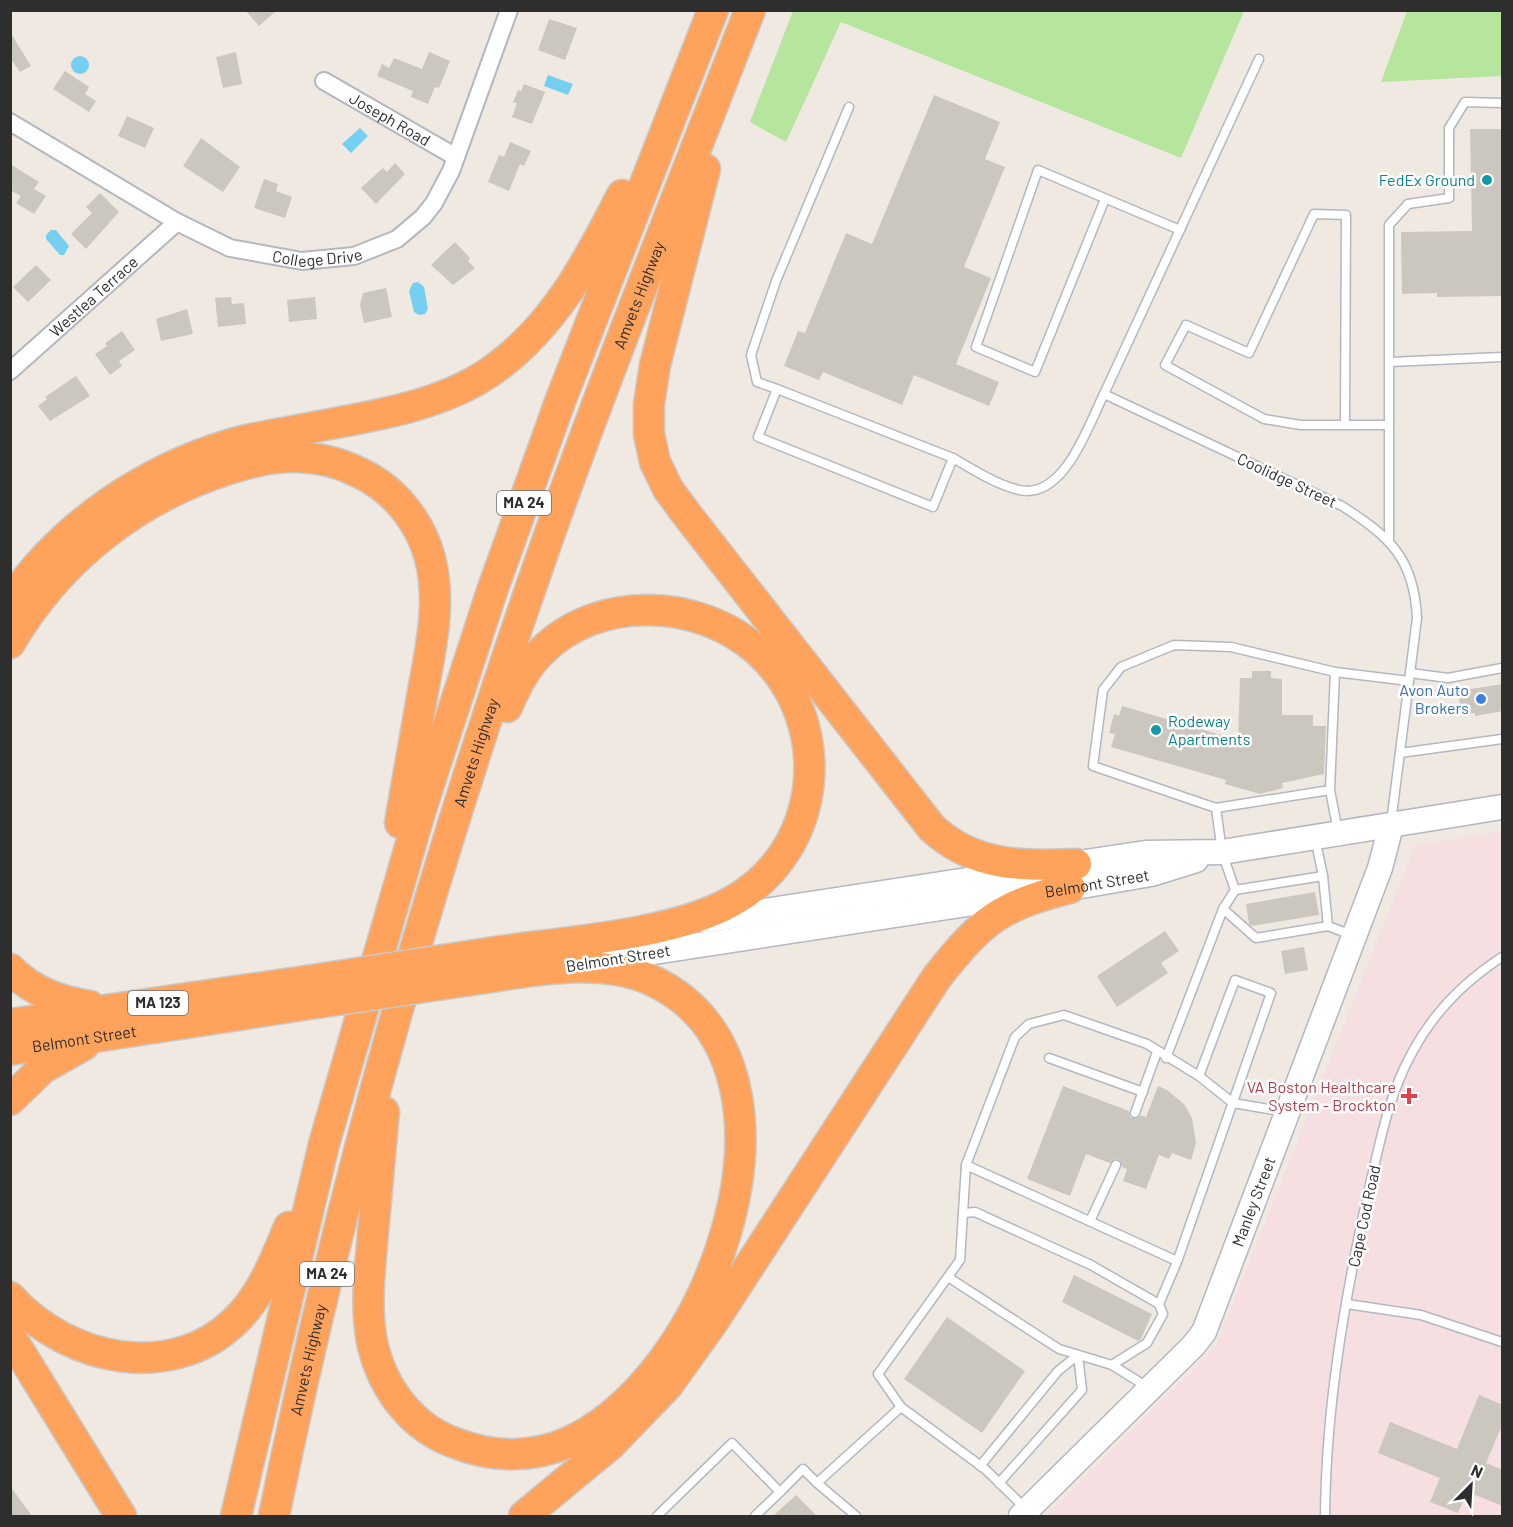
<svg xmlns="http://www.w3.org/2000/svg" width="1513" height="1527" font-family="Barlow,sans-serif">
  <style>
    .medical { fill: #f5dfe0 }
    .green { fill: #b6e59e }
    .water { fill: #75cff0 }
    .building { fill: #cbc7bf }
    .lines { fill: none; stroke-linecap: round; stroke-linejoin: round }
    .lane-casing { stroke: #b4b7c1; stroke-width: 11 }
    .street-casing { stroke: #b4b7c1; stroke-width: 20 }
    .secondary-casing { stroke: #b4b7c1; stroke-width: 27 }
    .highway-casing { stroke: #c9c9c9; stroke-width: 33 }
    .lane { stroke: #fff; stroke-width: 8 }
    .street { stroke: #fff; stroke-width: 16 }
    .secondary { stroke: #fff; stroke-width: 24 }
    .highway { stroke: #ffa35c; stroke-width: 30 }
    .highway-bridge-casing { stroke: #c9c9c9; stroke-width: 33; stroke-linecap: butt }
    .highway-bridge { stroke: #ffa35c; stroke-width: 30 }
    .culture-dot { fill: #0f9aa8; stroke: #fff; stroke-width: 2 }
    .shop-dot { fill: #3f7fe0; stroke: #fff; stroke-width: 2 }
    .health-dot { fill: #e0444e; stroke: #fff; stroke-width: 2 }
    .labels { text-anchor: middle; stroke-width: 5; stroke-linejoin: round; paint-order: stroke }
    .shield { fill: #fff; stroke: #6d6d6d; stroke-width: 1.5 }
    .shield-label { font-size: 15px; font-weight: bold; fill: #2e2e2e }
    .street-label { font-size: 16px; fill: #2e2e2e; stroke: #fff }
    .culture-label { font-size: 16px; fill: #0d838f; stroke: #fff; text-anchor: end }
    .shop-label { font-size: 16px; fill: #366cbe; stroke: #fff; text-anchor: end }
    .health-label { font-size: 16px; fill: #be3a42; stroke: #fff; text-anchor: end }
  </style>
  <rect width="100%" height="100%" fill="#efe9e1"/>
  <polygon class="medical" points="1502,831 1502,1516 1046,1516 1216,1346 1415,846"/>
  <g class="green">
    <polygon points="793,11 793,10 1244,11 1181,158 841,22 786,142 750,122"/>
    <polygon points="1407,11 1502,11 1502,76 1381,82"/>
  </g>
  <g class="water">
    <circle cx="80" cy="65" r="9"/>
    <polygon points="548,75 573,84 568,95 544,86"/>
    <polygon points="360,128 368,136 351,153 342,144"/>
    <polygon points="51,230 56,230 69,246 64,255 60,255 46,239 46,235"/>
    <polygon points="418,282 424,287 428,309 425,314 419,315 414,312 409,291 413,283"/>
  </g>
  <g class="building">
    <polygon points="245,10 277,10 259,26"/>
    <polygon points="549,19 577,28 565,60 538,50"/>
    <polygon points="10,32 31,66 20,72 10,58"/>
    <polygon points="236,52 242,84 223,88 216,57"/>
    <polygon points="429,52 450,61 439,88 435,87 428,104 411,97 413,91 377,76 382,64 389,68 394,58 422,69"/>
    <polygon points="65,71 89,87 85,94 96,101 89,112 53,89"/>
    <polygon points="524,84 545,92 532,124 512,117 517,103 513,102 518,90 521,91"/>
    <polygon points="934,95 1000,122 985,159 1005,167 964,267 991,278 956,364 999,382 989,406 914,375 902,405 823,372 819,380 784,366 798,331 805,333 846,233 872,244"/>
    <polygon points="127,116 154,128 145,148 118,136"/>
    <polygon points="1470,129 1503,129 1503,296 1437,297 1437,293 1402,294 1401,232 1472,231"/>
    <polygon points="201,138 240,167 223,192 183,166"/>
    <polygon points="510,142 531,151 524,166 520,164 509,191 488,182 499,155 504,157"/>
    <polygon points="395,163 405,174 376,204 361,188 383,168 387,172"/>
    <polygon points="10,164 39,182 34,189 46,196 34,214 16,203 21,196 10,190"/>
    <polygon points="264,179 278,184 276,191 292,197 285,218 254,208"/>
    <polygon points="100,193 119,212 86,249 71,234 92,213 86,207"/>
    <polygon points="455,242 470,258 468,261 475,268 453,285 431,265"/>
    <polygon points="36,265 51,280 28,302 13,287"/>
    <polygon points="386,288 392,317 364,323 360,305 363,293"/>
    <polygon points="231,297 232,304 244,303 246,324 218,327 215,298"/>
    <polygon points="315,297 317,319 289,322 287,300"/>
    <polygon points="187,309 193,334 161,341 156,319"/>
    <polygon points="122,331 135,350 119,361 122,366 110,375 95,354 107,346 105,343"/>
    <polygon points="76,376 90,396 50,421 38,406 47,399 45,397"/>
    <polygon points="1252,671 1271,671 1271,678 1282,679 1282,715 1313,715 1313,726 1326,726 1324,774 1282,783 1283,788 1260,794 1225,784 1226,780 1111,747 1115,734 1109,733 1114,714 1119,716 1122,706 1238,740 1240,678 1252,678"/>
    <polygon points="1503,684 1503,711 1475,716 1475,713 1469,714 1468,706 1460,707 1458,691"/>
    <polygon points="1315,892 1319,915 1252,926 1249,924 1246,904"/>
    <polygon points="1165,931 1179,951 1161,963 1168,973 1117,1007 1097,976"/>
    <polygon points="1304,947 1308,970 1285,974 1281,951"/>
    <polygon points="1063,1086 1129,1111 1130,1117 1136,1119 1141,1115 1146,1117 1158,1086 1167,1090 1184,1104 1192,1118 1196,1143 1191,1160 1172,1153 1169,1159 1159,1155 1146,1189 1123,1181 1127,1169 1122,1167 1119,1160 1115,1159 1110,1163 1086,1154 1070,1196 1027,1179"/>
    <polygon points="1074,1275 1152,1314 1141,1339 1138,1341 1062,1302"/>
    <polygon points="947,1317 1025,1371 982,1433 904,1379"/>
    <polygon points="1479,1395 1503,1405 1503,1423 1486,1463 1503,1470 1503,1506 1467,1492 1458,1513 1430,1502 1440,1478 1378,1453 1390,1422 1457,1449"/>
    <polygon points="10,1486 32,1516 10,1516"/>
    <polygon points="796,1495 817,1516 773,1516"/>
  </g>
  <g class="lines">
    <g class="lane-casing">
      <g id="lane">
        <polyline points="1105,199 1035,372 976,347 1038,170 1180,230"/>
        <polyline points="1390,362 1502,357"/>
        <polyline points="777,389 758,437 933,507 953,458 777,389 757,382 751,355 776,281 849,107"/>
        <polyline points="1104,394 1259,59"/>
        <polyline points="1345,425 1346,215 1314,214 1249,353 1186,325 1165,365 1264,419 1301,425 1389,425 1389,539"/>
        <polyline points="1389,425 1389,225 1408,204 1449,198 1449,128 1465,102 1502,103"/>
        <path d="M953,458C974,470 995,484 1019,490C1064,500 1088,426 1104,394L1342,506C1390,537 1414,558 1417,618L1391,823"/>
        <polyline points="1335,672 1409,681"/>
        <polyline points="1410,673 1448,678 1502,668"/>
        <polyline points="1400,753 1502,739"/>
        <polyline points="1330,790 1216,808 1093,766 1103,690 1121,667 1174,645 1231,647 1335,672 1330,790 1338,832"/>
        <polyline points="1315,838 1323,876 1328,926 1354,936"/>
        <polyline points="1235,890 1323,876"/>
        <polyline points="1223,909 1256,938 1328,926"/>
        <polyline points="1049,1058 1143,1092"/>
        <polyline points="1166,1058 1223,909 1235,890 1222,852 1216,808"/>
        <polyline points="1135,1113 1157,1052"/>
        <polyline points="966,1165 1177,1261"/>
        <polyline points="964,1213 975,1212 1091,1265 1159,1304 1163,1314 1147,1343 1112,1365"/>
        <polyline points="1091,1219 1116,1165"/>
        <polyline points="948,1277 1059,1349 1112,1365 1149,1388"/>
        <polyline points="1159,1304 1177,1262 1271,993 1235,980 1199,1076"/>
        <polyline points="1347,1304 1421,1315 1502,1342"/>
        <polyline points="980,1466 1058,1371 1078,1355"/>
        <polyline points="999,1483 1082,1390 1078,1355"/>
        <polyline points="1025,1508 985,1469 901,1407 878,1374 960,1260 966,1165 1015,1037 1029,1024 1064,1015 1147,1044 1199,1076 1233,1103 1286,1112"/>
        <polyline points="657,1516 732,1443 780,1492 803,1469 817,1483"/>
        <polyline points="755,1516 780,1492"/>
        <polyline points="856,1516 817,1483 901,1407"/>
        <path d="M1325,1516C1326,1406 1345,1296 1369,1189C1380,1142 1389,1093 1413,1051C1434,1012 1465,981 1502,957"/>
      </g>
    </g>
    <g class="street-casing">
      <g id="street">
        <path id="s1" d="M324,81L456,157"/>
        <path id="s2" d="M10,122L177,222L230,248L302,261L354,256L397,239L423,217L434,203L451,171L509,10"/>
        <path id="s3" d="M10,371L177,222"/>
      </g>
    </g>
    <g class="secondary-casing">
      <g id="secondary">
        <polyline points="705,920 1145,853 1222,852 1502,807"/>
        <path id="s4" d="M595,961L1070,888L1151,874L1196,860"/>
        <path id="s5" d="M1021,1516L1193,1346L1204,1332L1380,868L1391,826"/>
      </g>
    </g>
    <g class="highway-casing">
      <g id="highway">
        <path d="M705,169L655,365L649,404V434L655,462L668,489L688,516L932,828C974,867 1023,866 1076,864"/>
        <path d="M10,602C61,526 144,470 231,444C260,436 290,432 320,426C377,415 438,406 487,374C552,331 588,262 622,195"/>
        <path d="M10,643C59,559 137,498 229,469C274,454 317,451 360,473C394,489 420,521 430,558C442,604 430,651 422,697C415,739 407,781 400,823"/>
        <path d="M488,953C559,942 670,936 731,902C824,851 836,722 758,651C699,598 597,594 540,653C525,668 516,687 507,707"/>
        <path d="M10,969C33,992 59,1001 90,1006"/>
        <polyline points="10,1024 306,981"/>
        <path id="s6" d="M10,1050L303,1005"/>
        <polyline points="10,1100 43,1068 84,1045"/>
        <path d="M384,1112C380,1152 377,1192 373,1233C370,1269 365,1306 372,1342C382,1388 412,1429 458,1444C484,1454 514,1457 542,1451C702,1415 834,1066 653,981C603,957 537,970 485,978"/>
        <path d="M10,1297C68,1362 177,1385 241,1315C264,1290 276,1258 289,1227"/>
        <polyline points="10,1336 121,1516"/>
        <polyline points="236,1516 324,1144 421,809 492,591 561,399 713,10"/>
        <path id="s7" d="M274,1516C342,1182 437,852 551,530C613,356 683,183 750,10"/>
        <path d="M524,1516L610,1445L668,1385L713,1322L937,977C982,920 1000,906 1070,888"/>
      </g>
    </g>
    <use href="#lane" class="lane"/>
    <use href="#street" class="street"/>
    <use href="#secondary" class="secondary"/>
    <use href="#highway" class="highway"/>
    <g class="highway-bridge-casing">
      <g id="highway-bridge">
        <polyline points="306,981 488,953"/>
        <polyline points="303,1005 485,978"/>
      </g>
    </g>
    <use href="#highway-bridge" class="highway-bridge"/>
  </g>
  <g class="culture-dot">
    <circle cx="1487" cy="180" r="6"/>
    <circle cx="1156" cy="730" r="6"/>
  </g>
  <circle class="shop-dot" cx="1481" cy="699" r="6"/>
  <path class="health-dot" d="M1406 1087h6v6h6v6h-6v6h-6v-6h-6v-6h6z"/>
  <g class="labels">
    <g class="shield">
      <rect x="497" y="491" width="54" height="24" rx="4.5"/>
      <rect x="128" y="991" width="60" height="24" rx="4.5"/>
      <rect x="300" y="1262" width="54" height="24" rx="4.5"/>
    </g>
    <g class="shield-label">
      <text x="524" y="508">MA 24</text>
      <text x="158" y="1008">MA 123</text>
      <text x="327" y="1279">MA 24</text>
    </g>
    <g class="street-label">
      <text dy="6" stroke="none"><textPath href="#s1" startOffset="76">Joseph Road</textPath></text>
      <text dy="6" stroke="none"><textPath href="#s2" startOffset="342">College Drive</textPath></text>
      <text dy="6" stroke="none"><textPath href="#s7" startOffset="1276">Amvets Highway</textPath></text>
      <text dy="6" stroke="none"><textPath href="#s3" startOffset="112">Westlea Terrace</textPath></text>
      <text transform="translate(1287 480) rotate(25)" y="6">Coolidge Street</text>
      <text dy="6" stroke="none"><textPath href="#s7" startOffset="790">Amvets Highway</textPath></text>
      <text dy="6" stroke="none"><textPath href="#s4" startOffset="508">Belmont Street</textPath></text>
      <text transform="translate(618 958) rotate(-9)" y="6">Belmont Street</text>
      <text dy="6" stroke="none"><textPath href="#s6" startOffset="75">Belmont Street</textPath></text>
      <text dy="6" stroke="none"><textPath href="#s5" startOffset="399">Manley Street</textPath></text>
      <text transform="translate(1364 1216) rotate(-78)" y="6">Cape Cod Road</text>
      <text dy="6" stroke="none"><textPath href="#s7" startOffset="160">Amvets Highway</textPath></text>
    </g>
    <g class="culture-label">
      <text x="1475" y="186">FedEx Ground</text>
      <text x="1168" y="727" text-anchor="start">Rodeway<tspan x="1168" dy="18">Apartments</tspan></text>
    </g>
    <g class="shop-label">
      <text x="1469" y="696">Avon Auto<tspan x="1469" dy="18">Brokers</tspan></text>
    </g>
    <g class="health-label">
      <text x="1396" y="1093">VA Boston Healthcare<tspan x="1396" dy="18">System - Brockton</tspan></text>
    </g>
  </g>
  <rect width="1513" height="1527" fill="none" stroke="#2e2e2e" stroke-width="24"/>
  <g transform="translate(1471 1485) rotate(24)" stroke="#ffffff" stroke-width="4.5" paint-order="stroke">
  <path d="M0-4.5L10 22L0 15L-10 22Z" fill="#2e2e2e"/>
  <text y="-9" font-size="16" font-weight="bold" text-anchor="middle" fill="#2e2e2e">N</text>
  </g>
</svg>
